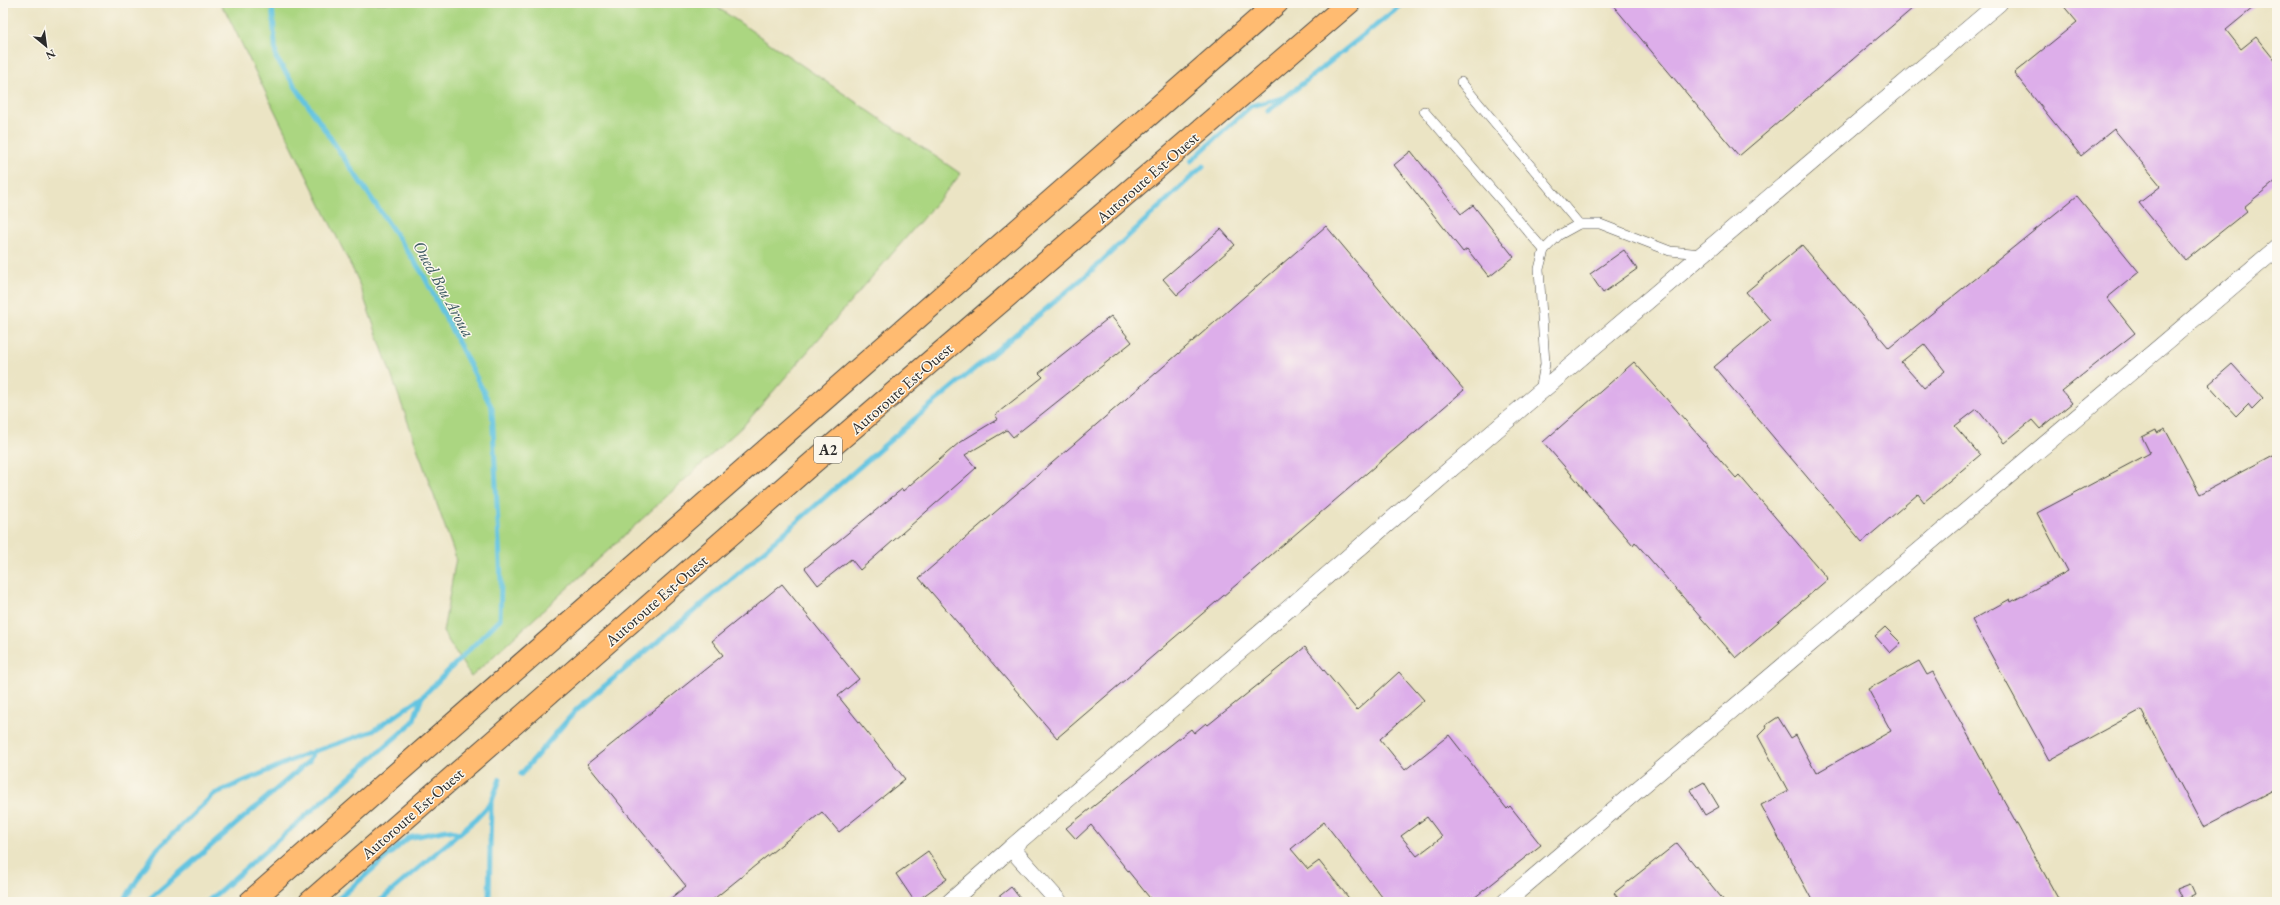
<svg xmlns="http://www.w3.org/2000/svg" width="2280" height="905" font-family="'EB Garamond',serif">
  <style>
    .green { fill: #abd681; stroke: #6b8056 }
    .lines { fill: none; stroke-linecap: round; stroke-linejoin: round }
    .stream { stroke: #63c4e1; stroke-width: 5 }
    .building { fill: #ddaeea; fill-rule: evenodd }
    .service-casing { stroke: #484742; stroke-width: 10 }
    .minor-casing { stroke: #484742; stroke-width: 18 }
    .motorway-casing { stroke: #484742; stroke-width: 24 }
    .service { stroke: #fff; stroke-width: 9 }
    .minor { stroke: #fff; stroke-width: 17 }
    .motorway { stroke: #ffbb71; stroke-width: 22 }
    .labels { text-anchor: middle; stroke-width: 3; stroke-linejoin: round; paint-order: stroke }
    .shield { fill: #fbf7ec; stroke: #696865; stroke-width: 1 }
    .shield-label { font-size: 15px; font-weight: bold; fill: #2b2b2b }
    .street-label { font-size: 16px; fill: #2b2b2b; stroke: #fbf7ec }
    .water-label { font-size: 17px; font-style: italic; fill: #3c5962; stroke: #fbf7ec }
  </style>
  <rect width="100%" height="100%" fill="#fbf7ec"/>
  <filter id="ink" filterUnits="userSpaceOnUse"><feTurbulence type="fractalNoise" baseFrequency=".025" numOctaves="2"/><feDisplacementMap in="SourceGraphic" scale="8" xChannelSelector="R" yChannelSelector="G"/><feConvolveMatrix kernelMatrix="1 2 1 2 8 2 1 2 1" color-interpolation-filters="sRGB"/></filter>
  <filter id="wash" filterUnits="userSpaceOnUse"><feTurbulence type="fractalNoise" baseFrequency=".012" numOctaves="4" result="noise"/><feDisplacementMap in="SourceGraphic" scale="16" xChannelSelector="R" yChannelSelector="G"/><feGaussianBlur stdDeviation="0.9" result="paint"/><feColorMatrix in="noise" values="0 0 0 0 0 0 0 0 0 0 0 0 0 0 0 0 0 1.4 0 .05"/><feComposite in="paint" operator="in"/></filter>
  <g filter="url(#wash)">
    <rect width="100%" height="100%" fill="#ebe4c4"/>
    <polygon class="green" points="219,3 711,3 961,174 745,424 471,677 443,632 456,558 357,278 227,14"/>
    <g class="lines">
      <g class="stream">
        <polyline points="1268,111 1404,3"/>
        <polyline points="1191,161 1251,106 1283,98"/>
        <polyline points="521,774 577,709 706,601 925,410 1089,273 1203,166"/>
        <polyline points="123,902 157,849 214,794 304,755 373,731 422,697 500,619 501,581 492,408 423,274 276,58 272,3"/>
        <polyline points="146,902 309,761 314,751"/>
        <polyline points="207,902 413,722 422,697"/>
        <polyline points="335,902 408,838 447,830 459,833"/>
        <polyline points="379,902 476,819 491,803"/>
        <polyline points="489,902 491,803 500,779"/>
      </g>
    </g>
    <g id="blocks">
      <g class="building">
        <polygon points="1611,3 1919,3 1739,156"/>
        <polygon points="2061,3 2259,3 2226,30 2241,49 2256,37 2277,63 2277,180 2244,207 2247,211 2186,260 2139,203 2161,186 2114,129 2081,156 2014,73 2077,22"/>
        <polygon points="1411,151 1461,214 1473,205 1514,257 1489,277 1467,249 1463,252 1394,165"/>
        <path d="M2077,196L2139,272L2107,298L2135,333L2062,391L2072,403L2040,429L2032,420L2004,443L1977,409L1955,426L1980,455L1924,502L1918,494L1862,542L1714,367L1770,320L1746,292L1802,245L1889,348ZM1924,344L1945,371L1924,388L1901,362Z"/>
        <polygon points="1326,226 1464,390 1057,738 919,578"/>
        <polygon points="1221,229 1235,245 1177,295 1163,279"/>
        <polygon points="1624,250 1637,269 1603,293 1590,274"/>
        <polygon points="1111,316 1132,342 1013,437 1007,430 965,455 976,468 860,570 851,559 818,585 805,568 902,489 903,491 960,442 998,419 995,415 1043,377 1039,373"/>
        <polygon points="1634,362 1736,478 1739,475 1828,579 1736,658 1635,542 1633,545 1543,442"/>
        <polygon points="2232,364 2263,398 2252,409 2248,404 2236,416 2208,385"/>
        <polygon points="2165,429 2200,494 2277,453 2277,788 2203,827 2141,710 2049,760 1972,620 2010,599 2011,602 2068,571 2037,513 2150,453 2142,437 2156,430 2157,433"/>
        <polygon points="782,584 859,679 838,696 905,779 839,832 822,812 710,902 666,902 686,886 587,764 723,655 712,641"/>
        <polygon points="1885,627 1901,643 1890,653 1875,636"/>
        <path d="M1305,647L1357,710L1399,672L1424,700L1380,739L1405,770L1449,735L1507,809L1510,806L1541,845L1469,902H1386L1324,822L1291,849L1308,869L1319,861L1352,902H1153L1091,825L1076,839L1066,828L1191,729L1194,733L1206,723L1208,725ZM1427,817L1442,837L1417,856L1401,836Z"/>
        <polygon points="1919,661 1927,675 1933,672 2060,902 1813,902 1761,805 1788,791 1758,736 1767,727 1766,725 1778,717 1791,738 1796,735 1816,773 1891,731 1868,689"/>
        <polygon points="1704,782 1719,807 1705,815 1690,790"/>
        <polygon points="1677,843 1725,902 1621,902 1614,893"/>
        <polygon points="928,851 947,879 915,902 896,874"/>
        <polygon points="2190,884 2195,895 2183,901 2177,889"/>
        <polygon points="1011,887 1023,902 992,902"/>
      </g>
    </g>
  </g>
  <g filter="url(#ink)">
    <use href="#blocks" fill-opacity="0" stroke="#484742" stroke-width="1"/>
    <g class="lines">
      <g class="service-casing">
        <g id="service">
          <polyline points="1461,82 1579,224"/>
          <polyline points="1424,111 1544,250"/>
          <polyline points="1540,391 1545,364 1539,269 1544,250 1559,235 1579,224 1600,224 1670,251 1702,254"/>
        </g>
      </g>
      <g class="minor-casing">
        <g id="minor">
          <polyline points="950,902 1011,848"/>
          <polyline points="1059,902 1011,848 1526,404 1999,3"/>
          <polyline points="1505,902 2277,248"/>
        </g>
      </g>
      <g class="motorway-casing">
        <g id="motorway">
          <polyline points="250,902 1277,3"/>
          <polyline points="310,902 810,465 1349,3"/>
        </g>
      </g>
      <use href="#service" class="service"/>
      <use href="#minor" class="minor"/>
      <use href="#motorway" class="motorway"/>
    </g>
  </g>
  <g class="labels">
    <rect class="shield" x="814" y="437" width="28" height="26" rx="3"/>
    <g class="shield-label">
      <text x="828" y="455">A2</text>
    </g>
    <g class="street-label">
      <text transform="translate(1147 177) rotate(-41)" y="6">Autoroute Est-Ouest</text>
      <text transform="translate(901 388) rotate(-41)" y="6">Autoroute Est-Ouest</text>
      <text transform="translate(656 600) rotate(-41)" y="6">Autoroute Est-Ouest</text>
      <text transform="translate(412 813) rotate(-41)" y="6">Autoroute Est-Ouest</text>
    </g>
    <g class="water-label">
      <text transform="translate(444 289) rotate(61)" y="6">Oued Bou Aroua</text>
    </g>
  </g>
  <rect width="2280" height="905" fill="none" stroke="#fbf7ec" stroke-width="16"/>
  <g transform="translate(46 46) rotate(151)" stroke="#fbf7ec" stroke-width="3" paint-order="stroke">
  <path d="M0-3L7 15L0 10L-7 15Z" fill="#2b2b2b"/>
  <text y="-6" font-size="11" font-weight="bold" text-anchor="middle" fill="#2b2b2b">N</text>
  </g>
</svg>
